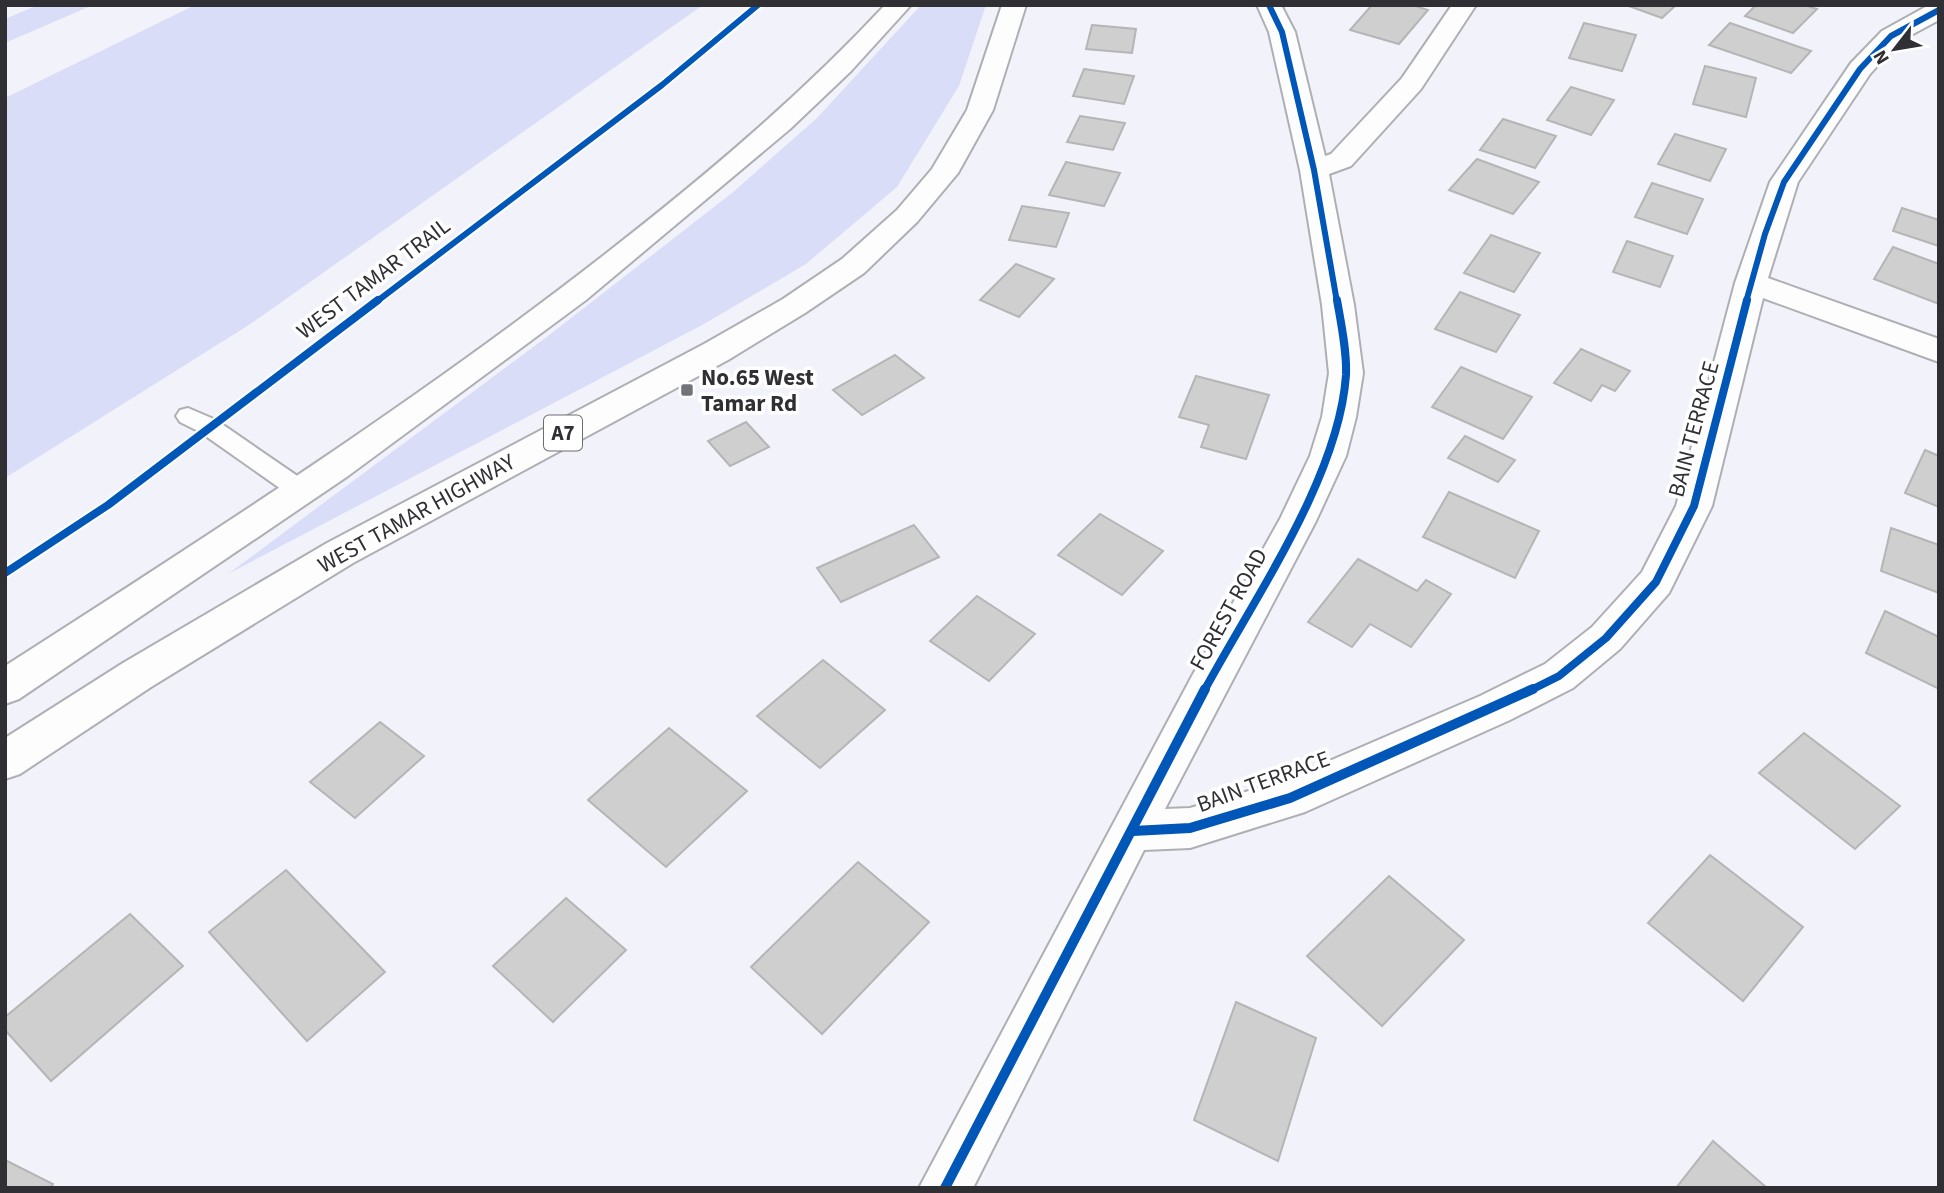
<svg xmlns="http://www.w3.org/2000/svg" width="1944" height="1193" font-family="'Source Sans 3',sans-serif">
  <style>
    .green { fill: #daddf7 }
    .building { fill: #cfcfd0; stroke: #b5b5b6; stroke-width: 2 }
    .lines { fill: none; stroke-linecap: round; stroke-linejoin: round }
    .service-casing { stroke: #aeafb4; stroke-width: 4 }
    .minor-casing { stroke: #aeafb4; stroke-width: 4 }
    .trunk-casing { stroke: #aeafb4; stroke-width: 4 }
    .service { fill: #fdfdfe; fill-rule: evenodd }
    .minor { fill: #fdfdfe; fill-rule: evenodd }
    .trunk { fill: #fdfdfe; fill-rule: evenodd }
    .cycleway-far2-casing { stroke: #fff; stroke-width: 10 }
    .cycleway-far1-casing { stroke: #fff; stroke-width: 12 }
    .cycleway-casing { stroke: #fff; stroke-width: 15 }
    .cycleway-far2 { stroke: #0057b8; stroke-width: 6 }
    .cycleway-far1 { stroke: #0057b8; stroke-width: 8 }
    .cycleway { stroke: #0057b8; stroke-width: 10 }
    .poi-dot { fill: #737479; stroke: #fff; stroke-width: 2.5 }
    .labels { text-anchor: middle; stroke-width: 7; stroke-linejoin: round; paint-order: stroke }
    .shield { fill: #fff; stroke: #6d6d71; stroke-width: 2 }
    .shield-label { font-size: 21px; font-weight: bold; fill: #2f2f34 }
    .street-label { font-size: 23px; fill: #2f2f34; stroke: #fff }
    .poi-label { font-size: 23px; font-weight: bold; fill: #2f2f34; stroke: #fff; text-anchor: start }
  </style>
  <rect width="100%" height="100%" fill="#f2f3fa"/>
  <g class="green">
    <polygon points="38,5 93,5 5,43 5,19"/>
    <polygon points="195,5 703,5 252,323 5,478 5,98"/>
    <polygon points="921,5 986,5 959,86 897,187 806,264 704,324 228,574 544,339 732,193 817,118"/>
  </g>
  <g class="building">
    <polygon points="1372,5 1412,5 1428,10 1399,44 1350,30"/>
    <polygon points="1626,5 1676,5 1662,18"/>
    <polygon points="1756,5 1804,5 1817,9 1793,33 1745,16"/>
    <polygon points="1584,23 1636,35 1622,71 1569,58"/>
    <polygon points="1730,23 1811,51 1791,73 1709,45"/>
    <polygon points="1092,25 1136,29 1132,53 1086,49"/>
    <polygon points="1705,66 1756,78 1746,117 1693,104"/>
    <polygon points="1084,69 1134,76 1124,104 1073,96"/>
    <polygon points="1571,87 1614,100 1591,135 1547,120"/>
    <polygon points="1080,116 1125,123 1113,150 1067,142"/>
    <polygon points="1503,119 1556,136 1535,168 1480,150"/>
    <polygon points="1675,134 1726,149 1710,181 1658,164"/>
    <polygon points="1477,159 1539,182 1513,214 1449,190"/>
    <polygon points="1066,162 1120,173 1104,206 1049,195"/>
    <polygon points="1652,183 1703,199 1687,234 1635,217"/>
    <polygon points="1022,206 1069,213 1056,247 1009,240"/>
    <polygon points="1902,208 1939,220 1939,246 1893,231"/>
    <polygon points="1491,235 1540,253 1514,292 1464,273"/>
    <polygon points="1627,241 1673,256 1660,287 1613,272"/>
    <polygon points="1893,247 1939,264 1939,304 1874,279"/>
    <polygon points="1016,264 1054,279 1019,317 980,300"/>
    <polygon points="1460,292 1520,315 1496,352 1435,329"/>
    <polygon points="1581,349 1630,371 1615,391 1602,385 1591,401 1554,383"/>
    <polygon points="895,355 924,378 862,415 833,390"/>
    <polygon points="1461,367 1532,397 1503,439 1432,407"/>
    <polygon points="1196,376 1269,395 1246,459 1201,447 1209,425 1179,417"/>
    <polygon points="746,422 769,447 730,466 708,441"/>
    <polygon points="1465,436 1515,460 1498,482 1448,458"/>
    <polygon points="1925,450 1939,456 1939,507 1905,493"/>
    <polygon points="1449,492 1539,531 1515,578 1423,537"/>
    <polygon points="1100,514 1163,551 1122,595 1058,555"/>
    <polygon points="914,525 939,557 841,602 817,568"/>
    <polygon points="1891,528 1939,545 1939,593 1881,571"/>
    <polygon points="1358,559 1417,591 1426,580 1451,594 1411,647 1370,624 1352,647 1308,622"/>
    <polygon points="977,596 1035,634 989,681 930,641"/>
    <polygon points="1885,611 1939,637 1939,689 1866,653"/>
    <polygon points="823,660 885,710 820,768 757,716"/>
    <polygon points="380,722 424,756 355,818 310,782"/>
    <polygon points="669,728 747,791 666,867 588,800"/>
    <polygon points="1804,733 1900,806 1855,849 1759,773"/>
    <polygon points="1710,855 1803,927 1743,1001 1648,923"/>
    <polygon points="858,862 929,922 822,1034 751,967"/>
    <polygon points="286,870 385,972 307,1041 209,932"/>
    <polygon points="1389,876 1464,940 1382,1026 1307,956"/>
    <polygon points="566,898 626,950 553,1022 493,966"/>
    <polygon points="130,914 183,966 51,1081 5,1030 5,1017"/>
    <polygon points="1236,1002 1316,1038 1278,1161 1194,1120"/>
    <polygon points="1713,1141 1767,1188 1676,1188"/>
    <polygon points="5,1160 53,1184 50,1188 5,1188"/>
  </g>
  <g class="lines">
    <g class="service-casing">
      <polygon id="service" points="188,408 216,420 309,484 312,490 309,496 300,499 291,496 200,432 180,422 176,416 180,410"/>
    </g>
    <g class="minor-casing">
      <polygon id="minor" points="1257,5 1281,5 1295,32 1325,156 1331,154 1402,78 1452,5 1476,5 1421,89 1351,166 1329,174 1354,305 1363,373 1356,417 1346,456 1316,521 1165,809 1190,808 1283,781 1480,696 1545,664 1592,627 1642,572 1676,506 1735,283 1770,182 1851,63 1882,31 1929,5 1939,5 1939,20 1900,41 1870,74 1798,182 1768,278 1939,339 1939,362 1763,298 1712,506 1669,593 1620,649 1573,688 1510,720 1305,812 1190,848 1144,850 973,1188 919,1188 1192,676 1280,519 1310,456 1322,417 1329,373 1322,305 1300,170 1269,32"/>
    </g>
    <g class="trunk-casing">
      <g id="trunk">
        <path d="M885,5H911L851,71L790,129L586,300L348,476L19,699L5,704V666C209,535 413,404 604,255C703,178 799,97 885,5Z"/>
        <polygon points="1002,5 1026,5 993,110 958,173 917,222 864,273 805,313 728,360 353,563 151,687 20,774 5,779 5,738 123,663 327,543 704,344 783,299 842,259 897,210 932,169 967,110"/>
      </g>
    </g>
    <use href="#service" class="service"/>
    <use href="#minor" class="minor"/>
    <use href="#trunk" class="trunk"/>
    <g class="cycleway-far2-casing">
      <g id="cycleway-far2">
        <polyline points="1269,5 1282,32 1314,170 1337,302"/>
        <polyline points="376,302 662,85 758,5"/>
        <polyline points="1746,302 1765,234 1784,182 1860,69 1891,36 1939,10"/>
      </g>
    </g>
    <g class="cycleway-far1-casing">
      <g id="cycleway-far1">
        <polyline points="5,573 108,505 378,300"/>
        <path d="M1204,691C1253,600 1339,478 1346,375C1347,351 1341,323 1337,300"/>
        <polyline points="1529,691 1559,676 1606,638 1656,582 1694,506 1747,300"/>
      </g>
    </g>
    <g class="cycleway-casing">
      <g id="cycleway">
        <polyline points="1133,831 1190,828 1290,798 1533,689"/>
        <polyline points="945,1188 1205,689"/>
      </g>
    </g>
    <use href="#cycleway-far2" class="cycleway-far2"/>
    <use href="#cycleway-far1" class="cycleway-far1"/>
    <use href="#cycleway" class="cycleway"/>
  </g>
  <rect class="poi-dot" x="680" y="383" width="14" height="14" rx="3.5"/>
  <g class="labels">
    <rect class="shield" x="544" y="415.5" width="38" height="35" rx="5"/>
    <g class="shield-label">
      <text x="563" y="440">A7</text>
    </g>
    <g class="street-label">
      <text transform="translate(373 278) rotate(-37)" y="8">WEST TAMAR TRAIL</text>
      <text transform="translate(1693 429) rotate(-75)" y="8">BAIN TERRACE</text>
      <text transform="translate(416 513) rotate(-29)" y="8">WEST TAMAR HIGHWAY</text>
      <text transform="translate(1228 609) rotate(-61)" y="8">FOREST ROAD</text>
      <text transform="translate(1263 781) rotate(-20)" y="8">BAIN TERRACE</text>
    </g>
    <g class="poi-label">
      <text x="701" y="385">No.65 West<tspan x="701" dy="26">Tamar Rd</tspan></text>
    </g>
  </g>
  <rect width="1944" height="1193" fill="none" stroke="#2f2f34" stroke-width="14"/>
  <g transform="translate(1895 49) rotate(239)" stroke="#ffffff" stroke-width="5" paint-order="stroke">
  <path d="M0-5L12 26L0 18L-12 26Z" fill="#2f2f34"/>
  <text y="-10" font-size="19" font-weight="bold" text-anchor="middle" fill="#2f2f34">N</text>
  </g>
</svg>
